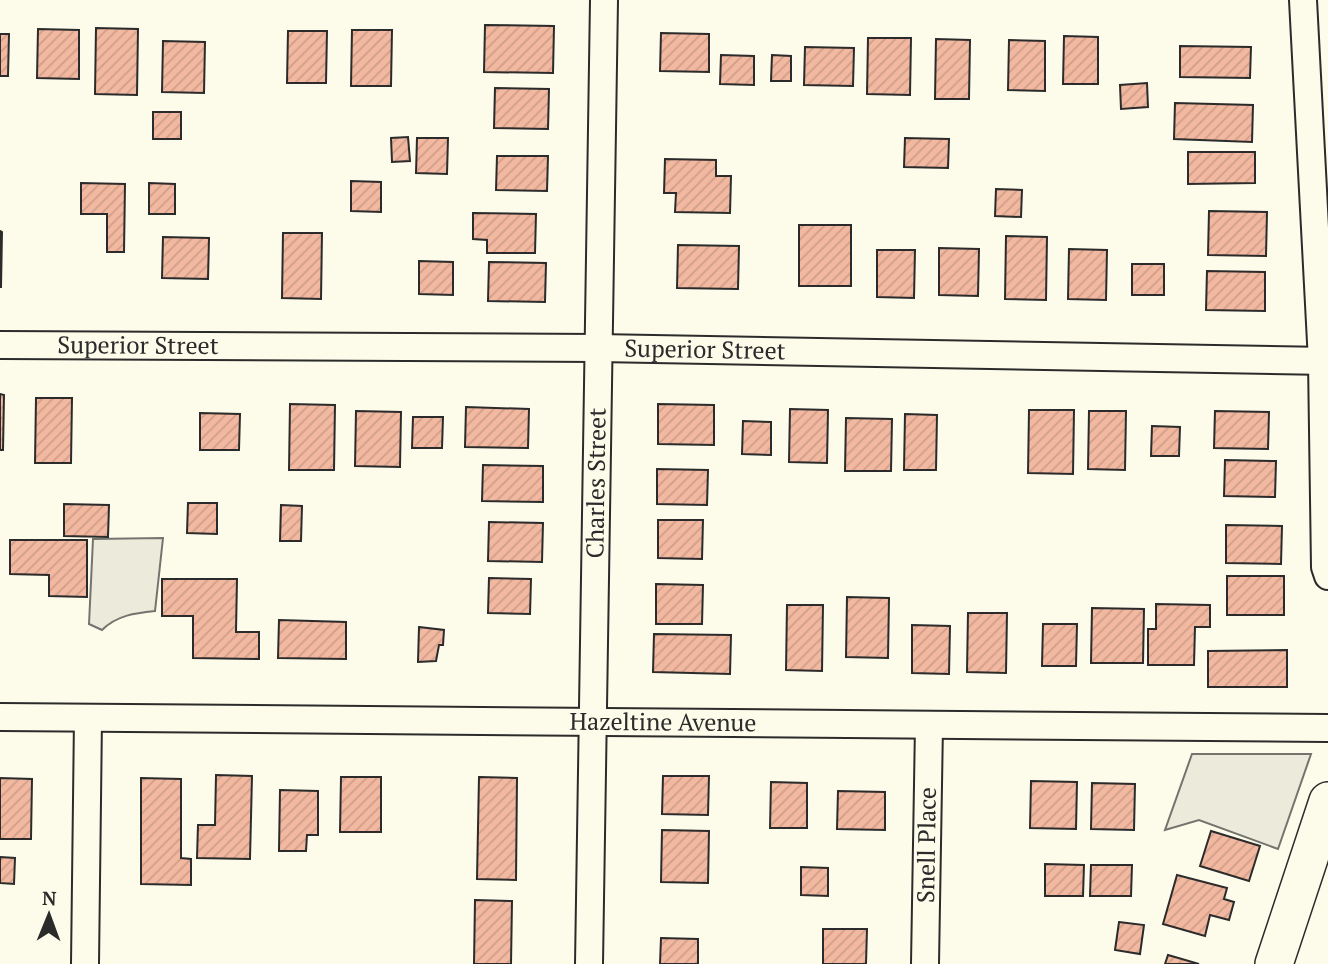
<svg xmlns="http://www.w3.org/2000/svg" width="1328" height="964" font-family="'PT Serif',serif">
  <style>
    .green { fill: #ecebdb; stroke: #74746e; stroke-width: 2 }
    .building { fill: url(#building-hatch); stroke: #2b2b2b; stroke-width: 2 }
    .lines { fill: none; stroke-linecap: round; stroke-linejoin: round }
    .street-casing { stroke: #2b2b2b; stroke-width: 30 }
    .secondary-casing { stroke: #2b2b2b; stroke-width: 40 }
    .street { stroke: #fdfbea; stroke-width: 26 }
    .secondary { stroke: #fdfbea; stroke-width: 37 }
    .labels { text-anchor: middle; stroke-width: 5; stroke-linejoin: round; paint-order: stroke }
    .street-label { font-size: 24px; fill: #2b2b2b; stroke: #fdfbea }
  </style>
  <defs>
    <pattern id="building-hatch" width="6" height="6" patternUnits="userSpaceOnUse" patternTransform="scale(1.75)"><rect width="6" height="6" fill="#f2b8a0"/><path d="M-1 1l2-2M0 6l6-6M5 7l2-2" fill="none" stroke="#d09e8a"/></pattern>
  </defs>
  <rect width="100%" height="100%" fill="#fdfbea"/>
  <g class="green">
    <path d="M163,538L155,611C136,613 117,615 102,630L89,624L93,539Z"/>
    <polygon points="1192,754 1311,754 1278,849 1199,820 1165,830"/>
  </g>
  <g class="building">
    <polygon points="485,25 554,26 553,73 484,72"/>
    <polygon points="96,28 138,29 137,95 95,94"/>
    <polygon points="38,29 79,30 79,79 37,78"/>
    <polygon points="352,30 392,30 391,86 351,86"/>
    <polygon points="288,31 327,31 326,83 287,83"/>
    <polygon points="661,33 709,34 709,72 660,71"/>
    <polygon points="0,34 9,34 8,76 0,76"/>
    <polygon points="1064,36 1098,37 1098,84 1063,84"/>
    <polygon points="868,38 911,38 910,95 867,94"/>
    <polygon points="936,39 970,40 969,99 935,99"/>
    <polygon points="1009,40 1045,41 1045,91 1008,90"/>
    <polygon points="163,41 205,42 204,93 162,92"/>
    <polygon points="1180,46 1251,47 1250,78 1180,77"/>
    <polygon points="805,47 854,48 853,86 804,85"/>
    <polygon points="721,55 754,56 754,85 720,84"/>
    <polygon points="772,55 791,56 791,81 771,81"/>
    <polygon points="1147,83 1148,107 1121,109 1120,85"/>
    <polygon points="495,88 549,89 548,129 494,128"/>
    <polygon points="1175,103 1253,105 1252,142 1174,139"/>
    <rect x="153" y="112" width="28" height="27"/>
    <polygon points="408,137 410,161 392,162 391,138"/>
    <polygon points="417,138 448,138 447,174 416,173"/>
    <polygon points="905,138 949,139 948,168 904,167"/>
    <polygon points="1188,152 1255,152 1255,183 1188,184"/>
    <polygon points="497,156 548,156 547,191 496,190"/>
    <polygon points="665,159 716,160 716,176 731,176 730,213 675,212 676,193 664,193"/>
    <polygon points="351,181 381,182 381,212 351,211"/>
    <polygon points="81,183 125,184 124,252 107,252 107,214 81,214"/>
    <polygon points="149,183 175,184 175,214 149,214"/>
    <polygon points="996,189 1022,190 1021,217 995,216"/>
    <polygon points="1209,211 1267,212 1266,256 1208,255"/>
    <polygon points="473,213 536,214 535,253 487,253 487,240 473,239"/>
    <rect x="799" y="225" width="52" height="61"/>
    <polygon points="0,231 2,232 1,287 0,287"/>
    <polygon points="283,233 322,233 321,299 282,298"/>
    <polygon points="1006,236 1047,237 1046,300 1005,299"/>
    <polygon points="163,237 209,238 208,279 162,278"/>
    <polygon points="678,245 739,246 738,289 677,288"/>
    <polygon points="939,248 979,249 978,296 939,295"/>
    <polygon points="1069,249 1107,250 1106,300 1068,299"/>
    <polygon points="877,250 915,250 914,298 877,297"/>
    <polygon points="419,261 453,262 453,295 419,294"/>
    <polygon points="489,262 546,263 545,302 488,301"/>
    <rect x="1132" y="264" width="32" height="31"/>
    <polygon points="1207,271 1265,272 1265,311 1206,310"/>
    <polygon points="0,394 4,395 3,450 0,450"/>
    <polygon points="36,398 72,398 71,463 35,463"/>
    <polygon points="290,404 335,405 334,470 289,470"/>
    <polygon points="658,404 714,405 714,445 658,444"/>
    <polygon points="466,407 529,409 528,448 465,447"/>
    <polygon points="790,409 828,410 827,463 789,462"/>
    <polygon points="1029,410 1074,410 1073,474 1028,473"/>
    <polygon points="356,411 401,412 400,467 355,466"/>
    <polygon points="1089,411 1126,411 1125,470 1088,469"/>
    <polygon points="1215,411 1269,412 1268,449 1214,448"/>
    <polygon points="200,413 240,414 239,450 200,450"/>
    <polygon points="905,414 937,415 936,470 904,470"/>
    <polygon points="413,417 443,417 442,448 412,448"/>
    <polygon points="846,418 892,419 891,471 845,471"/>
    <polygon points="743,421 771,422 771,455 742,454"/>
    <polygon points="1152,426 1180,427 1179,456 1151,456"/>
    <polygon points="1225,460 1276,461 1275,497 1224,496"/>
    <polygon points="483,465 543,466 543,502 482,501"/>
    <polygon points="657,469 708,470 707,505 657,504"/>
    <polygon points="188,503 217,503 217,534 187,533"/>
    <polygon points="64,504 109,505 108,537 64,536"/>
    <polygon points="281,505 302,506 301,541 280,541"/>
    <polygon points="658,520 703,520 702,559 658,558"/>
    <polygon points="489,522 543,523 542,562 488,561"/>
    <polygon points="1226,525 1282,526 1281,564 1226,563"/>
    <polygon points="10,540 87,540 87,597 49,596 49,575 10,574"/>
    <rect x="1227" y="576" width="57" height="39"/>
    <polygon points="489,578 531,579 530,614 488,613"/>
    <polygon points="162,579 237,579 236,632 259,632 259,659 193,658 193,616 162,616"/>
    <polygon points="656,584 703,585 702,624 656,624"/>
    <polygon points="847,597 889,598 888,658 846,657"/>
    <polygon points="1156,604 1210,605 1210,627 1195,627 1194,665 1148,665 1148,629 1156,629"/>
    <polygon points="787,605 823,605 822,671 786,670"/>
    <polygon points="1092,608 1144,609 1143,663 1091,663"/>
    <polygon points="968,613 1007,613 1006,673 967,672"/>
    <polygon points="279,620 346,622 346,659 278,658"/>
    <polygon points="1043,624 1077,624 1076,666 1042,666"/>
    <polygon points="912,625 950,626 949,674 912,673"/>
    <polygon points="419,627 444,630 443,645 439,645 436,661 418,662"/>
    <polygon points="654,634 731,635 730,674 653,672"/>
    <polygon points="1287,650 1287,687 1208,687 1208,651"/>
    <polygon points="216,775 252,776 250,859 197,858 198,825 215,825"/>
    <polygon points="663,776 709,776 708,815 662,814"/>
    <polygon points="341,777 381,777 381,832 340,832"/>
    <polygon points="479,777 517,778 516,880 477,879"/>
    <polygon points="0,778 32,779 31,839 0,839"/>
    <polygon points="141,778 181,779 181,858 191,859 191,885 141,884"/>
    <polygon points="1031,781 1077,782 1076,829 1030,828"/>
    <polygon points="771,782 807,783 807,828 770,828"/>
    <polygon points="1092,783 1135,784 1134,830 1091,829"/>
    <polygon points="280,790 318,791 318,835 307,835 306,851 279,851"/>
    <polygon points="838,791 885,792 885,830 837,829"/>
    <polygon points="662,830 709,831 708,883 661,882"/>
    <polygon points="1211,831 1260,846 1249,881 1200,866"/>
    <polygon points="0,857 15,858 14,884 0,883"/>
    <polygon points="1045,864 1084,865 1083,896 1045,896"/>
    <polygon points="1091,865 1132,865 1131,896 1090,896"/>
    <polygon points="801,867 828,868 828,896 801,895"/>
    <polygon points="1177,875 1227,888 1224,899 1234,902 1229,920 1210,915 1205,936 1163,924"/>
    <polygon points="475,900 512,901 511,964 474,964"/>
    <polygon points="1119,922 1144,925 1140,954 1115,950"/>
    <polygon points="823,929 867,929 866,964 823,964"/>
    <polygon points="661,938 698,939 698,964 660,964"/>
    <polygon points="1168,955 1199,964 1165,964"/>
  </g>
  <g class="lines">
    <g class="street-casing">
      <g id="street">
        <polyline points="1303,0 1322,361 1325,567 1328,576"/>
        <path id="s1" d="M0,345L598,348L1328,361"/>
        <path id="s2" d="M0,717L1328,728"/>
        <polyline points="85,964 88,718"/>
        <path id="s3" d="M589,964L604,0"/>
        <path id="s4" d="M925,964L929,725"/>
      </g>
    </g>
    <g class="secondary-casing">
      <polyline id="secondary" points="1274,964 1328,801"/>
    </g>
    <use href="#street" class="street"/>
    <use href="#secondary" class="secondary"/>
  </g>
  <g class="labels">
    <g class="street-label">
      <text dy="8" stroke="none"><textPath href="#s1" startOffset="138">Superior Street</textPath></text>
      <text dy="8" stroke="none"><textPath href="#s1" startOffset="705">Superior Street</textPath></text>
      <text dy="8" stroke="none"><textPath href="#s3" startOffset="481">Charles Street</textPath></text>
      <text dy="8" stroke="none"><textPath href="#s2" startOffset="663">Hazeltine Avenue</textPath></text>
      <text dy="8" stroke="none"><textPath href="#s4" startOffset="119">Snell Place</textPath></text>
    </g>
  </g>
  <g transform="translate(49 915) rotate(1)" stroke="#fdfbea" stroke-width="5" paint-order="stroke">
  <path d="M0-5L12 26L0 18L-12 26Z" fill="#2b2b2b"/>
  <text y="-10" font-size="19" font-weight="bold" text-anchor="middle" fill="#2b2b2b">N</text>
  </g>
</svg>
